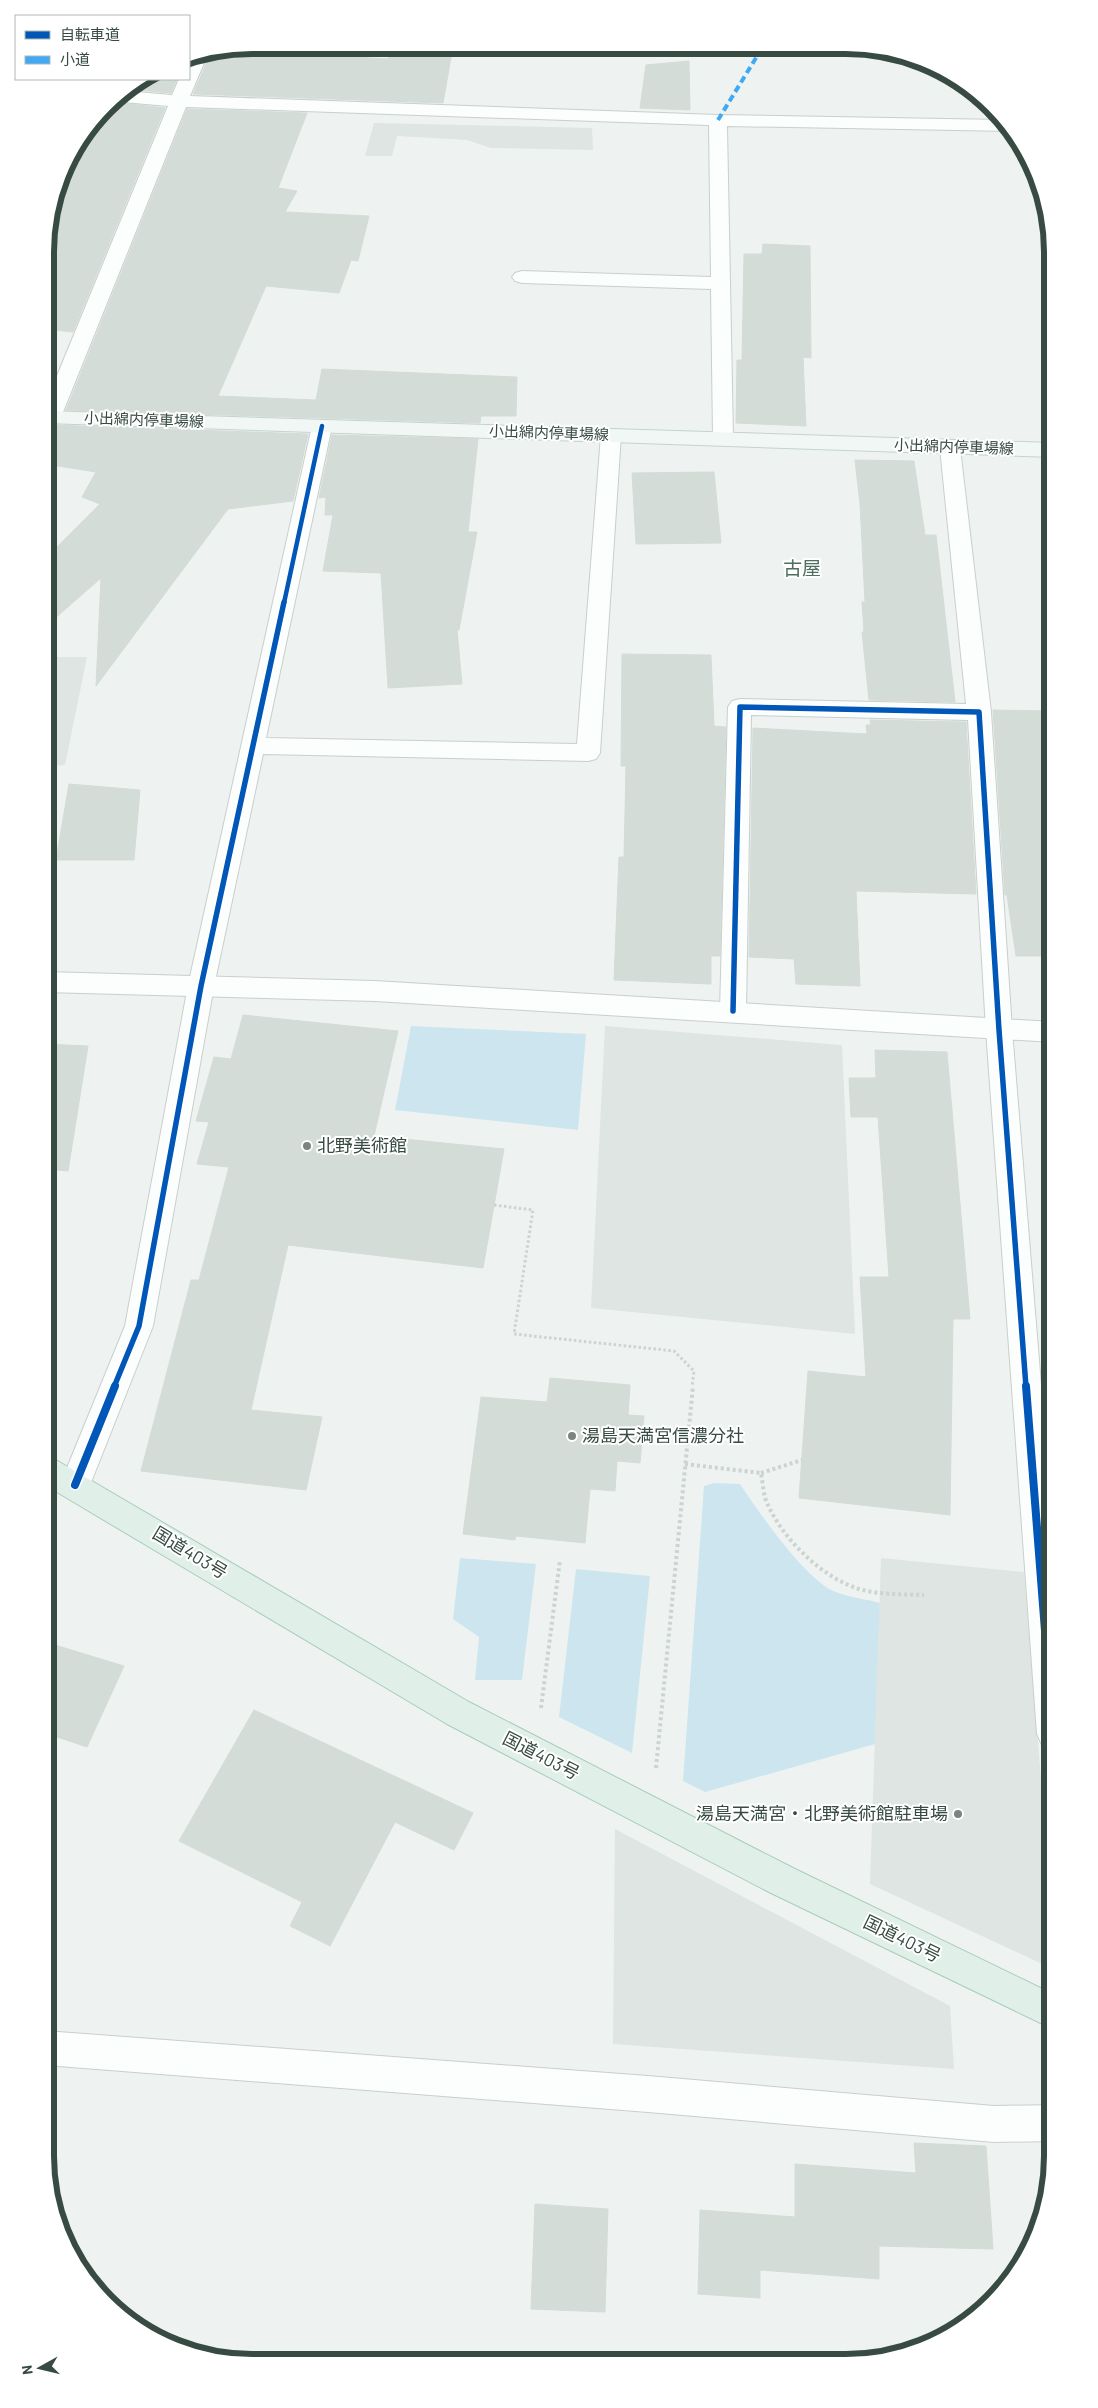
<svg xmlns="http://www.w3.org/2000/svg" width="1098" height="2408" font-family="Barlow,'Noto Sans JP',sans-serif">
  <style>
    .green { fill: #cde5ee }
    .parking { fill: #dfe5e2 }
    .building { fill: #d4dcd8; stroke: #d3dcd8 }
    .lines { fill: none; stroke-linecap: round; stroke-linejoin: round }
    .minor-casing { stroke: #c8cfcc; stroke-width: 2 }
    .tertiary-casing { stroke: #c8cfcc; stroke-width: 2 }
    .secondary-casing { stroke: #c4d3cd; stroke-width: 2 }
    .trunk-casing { stroke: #a8ccbb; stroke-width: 2 }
    .path-far1 { stroke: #ccd3d1; stroke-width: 3; stroke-dasharray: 2.5 2.5; stroke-linecap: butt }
    .path { stroke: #ccd3d1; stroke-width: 4; stroke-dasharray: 3 3; stroke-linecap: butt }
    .minor { fill: #fcfdfd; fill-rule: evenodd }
    .tertiary { fill: #fcfdfd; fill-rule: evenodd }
    .secondary { fill: #f1f7f5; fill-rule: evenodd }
    .trunk { fill: #e0f0e9; fill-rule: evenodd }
    .quiet { stroke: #3fa9f5; stroke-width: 4; stroke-dasharray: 7 4; stroke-linecap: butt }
    .cycleway-far2-casing { stroke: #fff; stroke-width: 7 }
    .cycleway-far1-casing { stroke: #fff; stroke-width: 9 }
    .cycleway-casing { stroke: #fff; stroke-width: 11 }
    .cycleway-far2 { stroke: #0057b8; stroke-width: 4.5 }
    .cycleway-far1 { stroke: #0057b8; stroke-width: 5.5 }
    .cycleway { stroke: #0057b8; stroke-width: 8 }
    .poi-dot { fill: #78867f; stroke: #fff; stroke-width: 2 }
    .labels { text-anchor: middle; stroke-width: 4; stroke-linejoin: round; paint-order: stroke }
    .far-street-label { font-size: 15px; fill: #384b42; stroke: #fff }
    .poi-label { font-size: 18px; fill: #384b42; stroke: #fff; text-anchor: start }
    .street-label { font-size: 18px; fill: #384b42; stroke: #fff }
    .neighbourhood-label { font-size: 19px; fill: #4f6f5e; stroke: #fff }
    .rim { fill: none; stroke: #384b42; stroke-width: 6 }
  </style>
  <rect width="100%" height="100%" fill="#eef3f1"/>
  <g class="green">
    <polygon points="411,1026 586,1034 578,1130 395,1110"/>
    <path d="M714,1483L740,1484C760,1514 799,1570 829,1589C841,1596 866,1599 880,1603L875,1744L705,1792L683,1781L704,1486Z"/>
    <polygon points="460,1558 536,1564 522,1680 475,1680 479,1637 453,1619"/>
    <polygon points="576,1569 650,1576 632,1753 559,1717"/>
  </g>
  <g class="parking">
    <polygon points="374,123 592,128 593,150 491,148 467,140 397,136 392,156 365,156"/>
    <polygon points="45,657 87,657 65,765 45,766"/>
    <polygon points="605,1026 842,1045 855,1334 591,1308"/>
    <polygon points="881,1558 1024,1572 1053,1925 1053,1969 870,1884"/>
    <polygon points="615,1829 950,2006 954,2069 613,2044"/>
  </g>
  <g class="building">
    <polygon points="252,45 275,45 272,52 388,59 391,46 453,46 443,103 193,94 209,57 208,54"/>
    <polygon points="689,61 690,110 640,108 646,65"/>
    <polygon points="144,79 177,79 171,93 127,89"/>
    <polygon points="111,102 165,108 73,332 45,329 45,238 66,160"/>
    <polygon points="187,109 307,113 278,188 297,191 285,212 369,216 358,261 351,260 339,293 266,286 218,396 316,400 322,369 517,377 516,416 481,416 480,423 66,410"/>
    <polygon points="763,244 810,246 811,358 803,357 806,426 736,423 737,360 742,360 744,254 762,254"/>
    <polygon points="51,425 308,434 293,501 228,509 96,686 101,578 45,627 45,559 100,504 82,497 96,472 45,464 45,437"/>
    <polygon points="332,435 478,439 468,532 477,532 459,630 457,630 462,684 388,688 381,573 323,571 333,515 325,515 326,497 319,498"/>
    <polygon points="855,460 914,461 925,535 936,535 955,702 869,700 862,632 864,632 862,602 865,602 860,504"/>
    <polygon points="714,472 721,543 636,544 632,473"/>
    <polygon points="622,654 711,655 714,726 726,727 720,956 711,956 711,984 614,980 619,857 624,857 626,766 621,766"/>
    <polygon points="993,710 1053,711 1053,774 1046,774 1053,831 1053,956 1016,956 1007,895 1005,895"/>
    <polygon points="870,720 966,722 976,894 856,891 860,986 796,984 794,959 749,957 753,728 867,734 866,725 871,725"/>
    <polygon points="69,784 140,790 134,860 56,860"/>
    <polygon points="243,1015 398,1031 374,1136 504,1149 483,1268 288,1245 251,1410 322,1417 306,1490 141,1471 191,1280 199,1280 229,1167 197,1164 209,1122 196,1121 214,1057 231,1059"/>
    <polygon points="45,1044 88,1046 68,1171 45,1169"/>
    <polygon points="875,1050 947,1052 970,1319 953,1319 950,1515 799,1498 808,1371 866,1377 860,1277 889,1277 878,1117 851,1117 849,1078 876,1078"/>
    <polygon points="550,1378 630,1385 628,1415 644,1416 640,1463 617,1461 615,1491 590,1489 585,1543 516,1536 515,1540 463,1534 481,1397 547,1402"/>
    <polygon points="45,1642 124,1666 87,1747 45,1733"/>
    <polygon points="254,1710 473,1813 454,1850 395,1822 330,1946 290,1926 302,1902 179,1841"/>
    <polygon points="914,2143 986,2146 993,2249 879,2246 879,2279 760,2270 760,2298 698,2294 700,2210 795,2217 795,2164 916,2173"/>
    <polygon points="535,2204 608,2209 605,2312 531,2309"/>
  </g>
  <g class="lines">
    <g class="minor-casing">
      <g id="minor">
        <polygon points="206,54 207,56 190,96 718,115 1002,120 1011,131 727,126 733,438 730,443 723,445 716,443 713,438 711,289 522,283 515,281 512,277 515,273 522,271 711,277 709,125 186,107 61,417 58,422 45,422 45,405 168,106 112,101 124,91 172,95 179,79 189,79 189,58"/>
        <polygon points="322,420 329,421 332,426 266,738 577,744 601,435 604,430 611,429 618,430 621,435 600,753 596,759 588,761 263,754 214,986 153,1326 90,1485 86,1494 75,1498 64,1494 60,1485 125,1326 188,986 312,426 315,421"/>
        <polygon points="950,441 957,443 960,448 991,712 1012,1030 1053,1532 1053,1749 1042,1745 1037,1734 986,1030 968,720 751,715 746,1011 742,1018 733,1021 724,1018 720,1011 728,707 732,701 740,699 966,704 940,448 943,443"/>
        <polygon points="45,2031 648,2076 994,2106 1053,2105 1053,2141 994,2142 648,2112 45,2065"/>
      </g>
    </g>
    <g class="tertiary-casing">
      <polygon id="tertiary" points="45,972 375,981 1053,1022 1053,1042 375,1001 45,992"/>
    </g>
    <g class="secondary-casing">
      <polygon id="secondary" points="45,411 1053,443 1053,457 45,423"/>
    </g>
    <g class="trunk-casing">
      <polygon id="trunk" points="45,1456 56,1460 469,1702 793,1868 1053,1994 1053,2029 769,1892 447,1724 45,1485"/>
    </g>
    <polyline class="path-far1" points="494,1205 533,1210 514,1334 674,1351 694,1371 692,1387"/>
    <g class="path">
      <path d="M685,1464L761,1473C763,1483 763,1494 767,1503C783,1539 821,1577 859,1589C880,1595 902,1594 924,1595"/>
      <polyline points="761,1473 802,1460"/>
      <polyline points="541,1708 560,1560"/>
      <polyline points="656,1768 693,1386"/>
    </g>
    <use href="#minor" class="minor"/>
    <use href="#tertiary" class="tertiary"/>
    <use href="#secondary" class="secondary"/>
    <use href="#trunk" class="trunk"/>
    <polyline class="quiet" points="718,120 762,48"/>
    <g class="cycleway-far2-casing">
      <polyline id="cycleway-far2" points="284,603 322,426"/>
    </g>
    <g class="cycleway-far1-casing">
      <g id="cycleway-far1">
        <polyline points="733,1011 740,707 979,712 999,1030 1026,1387"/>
        <polyline points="114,1387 139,1326 201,986 284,602"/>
      </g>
    </g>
    <g class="cycleway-casing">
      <g id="cycleway">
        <polyline points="1026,1386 1053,1734"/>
        <polyline points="75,1485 115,1386"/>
      </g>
    </g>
    <use href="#cycleway-far2" class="cycleway-far2"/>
    <use href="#cycleway-far1" class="cycleway-far1"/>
    <use href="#cycleway" class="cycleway"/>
  </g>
  <g class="poi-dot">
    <circle cx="307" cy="1146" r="5"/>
    <circle cx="572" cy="1436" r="5"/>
    <circle cx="958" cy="1814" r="5"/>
  </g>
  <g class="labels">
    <g class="far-street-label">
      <text transform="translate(144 420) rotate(2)" y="5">小出綿内停車場線</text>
      <text transform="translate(549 433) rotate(2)" y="5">小出綿内停車場線</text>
      <text transform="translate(954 447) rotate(2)" y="5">小出綿内停車場線</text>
    </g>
    <g class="poi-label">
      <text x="317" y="1152">北野美術館</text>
      <text x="582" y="1442">湯島天満宮信濃分社</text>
      <text x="948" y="1820" text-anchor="end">湯島天満宮・北野美術館駐車場</text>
    </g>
    <g class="street-label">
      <text transform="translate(190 1553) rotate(31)" y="6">国道403号</text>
      <text transform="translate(541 1756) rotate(27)" y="6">国道403号</text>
      <text transform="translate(902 1939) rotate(26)" y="6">国道403号</text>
    </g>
    <g class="neighbourhood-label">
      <text x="802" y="575">古屋</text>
    </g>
  </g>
  <path d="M0 0H1098V2408H0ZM252 54H846A198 198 0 0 1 1044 252V2156A198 198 0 0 1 846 2354H252A198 198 0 0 1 54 2156V252A198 198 0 0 1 252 54Z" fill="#fff" fill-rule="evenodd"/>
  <path class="rim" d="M252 54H846A198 198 0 0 1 1044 252V2156A198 198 0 0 1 846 2354H252A198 198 0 0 1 54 2156V252A198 198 0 0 1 252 54Z"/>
  <rect x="15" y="15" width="175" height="65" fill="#ffffff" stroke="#afb7b3"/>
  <rect x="25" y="31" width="25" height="8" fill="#0057b8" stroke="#afb7b3"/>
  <text x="60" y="40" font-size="15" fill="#384b42">自転車道</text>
  <rect x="25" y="56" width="25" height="8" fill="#3fa9f5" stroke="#afb7b3"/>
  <text x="60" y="65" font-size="15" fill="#384b42">小道</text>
  <g transform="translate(40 2368) rotate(262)" stroke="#ffffff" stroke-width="4" paint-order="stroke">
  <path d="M0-4L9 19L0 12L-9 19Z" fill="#384b42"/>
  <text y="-8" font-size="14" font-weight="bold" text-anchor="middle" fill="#384b42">N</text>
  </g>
</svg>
